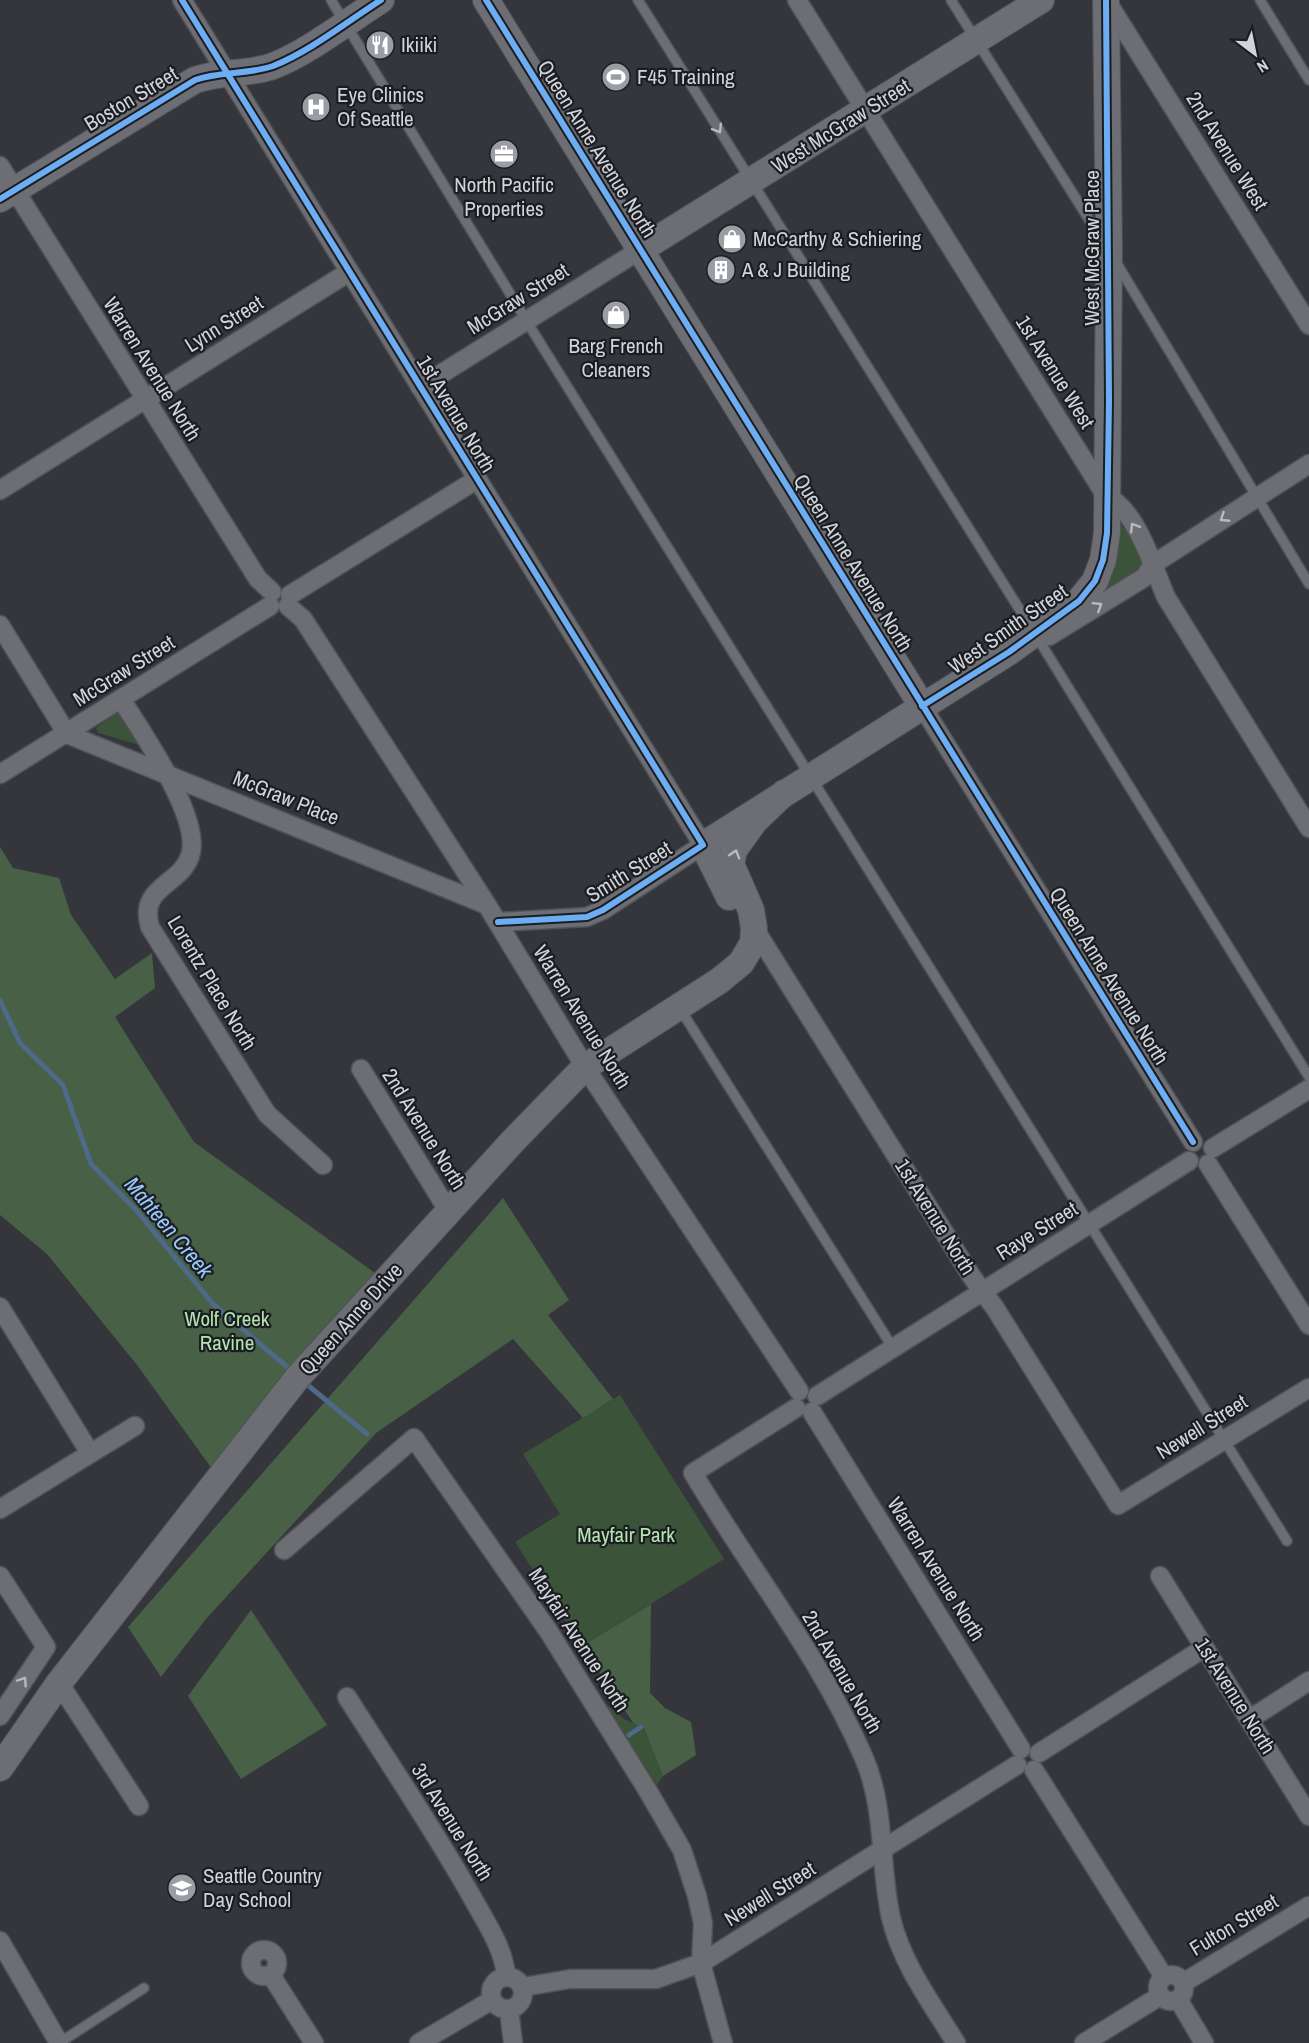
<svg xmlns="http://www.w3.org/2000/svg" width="1309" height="2043" font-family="'Archivo Narrow',sans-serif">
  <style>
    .green { fill: #3a5339 }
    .forest { fill: #476046 }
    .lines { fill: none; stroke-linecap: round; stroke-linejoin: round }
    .stream { stroke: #4e6a88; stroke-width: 5 }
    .lane-casing { stroke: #505257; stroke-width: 12 }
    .street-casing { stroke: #505257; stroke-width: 21 }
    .secondary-casing { stroke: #505257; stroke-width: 28 }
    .lane { stroke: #6c6e73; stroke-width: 9 }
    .street { stroke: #6c6e73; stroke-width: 18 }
    .secondary { stroke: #6c6e73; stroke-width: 26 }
    .cycleway-casing { stroke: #1b1d21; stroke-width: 10 }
    .cycleway { stroke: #6dadf4; stroke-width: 6 }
    .oneway { stroke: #b8bac0 }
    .labels { text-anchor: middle; stroke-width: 4.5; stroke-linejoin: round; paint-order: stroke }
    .poi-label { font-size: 21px; fill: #d1d4da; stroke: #1b1d21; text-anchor: start }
    .street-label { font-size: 21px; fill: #d1d4da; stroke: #1b1d21 }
    .park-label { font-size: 21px; fill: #b4e5ae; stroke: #1b1d21 }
    .water-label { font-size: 22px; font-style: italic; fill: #98c9fe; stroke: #1b1d21 }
  </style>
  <rect width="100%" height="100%" fill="#34363c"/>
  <g class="green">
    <polygon points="1119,522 1146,558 1143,570 1109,591 1107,587"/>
    <polygon points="120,710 143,746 98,733 96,728"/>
    <polygon points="620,1395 724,1559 582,1646 515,1542 560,1514 523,1454"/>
    <polygon points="604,1703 624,1719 644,1728 663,1776 657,1785"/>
  </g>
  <g class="forest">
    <polygon points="0,847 13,868 59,878 71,915 115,979 152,953 155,988 115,1017 194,1142 375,1273 343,1319 215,1473 137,1365 47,1254 0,1215"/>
    <polygon points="503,1198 569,1300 548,1315 613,1399 583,1418 513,1339 376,1433 206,1619 161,1677 128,1627"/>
    <polygon points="651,1604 650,1693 665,1708 691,1722 696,1755 663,1776 644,1728 634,1724 582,1646"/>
    <polygon points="251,1610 327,1725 241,1779 188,1696"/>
  </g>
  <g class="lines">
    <g class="stream">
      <polyline points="0,1000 20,1043 63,1085 91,1164 137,1211 213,1304 293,1372"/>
      <polyline points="304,1382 367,1434"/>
      <polyline points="629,1735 641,1727"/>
    </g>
    <g class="lane-casing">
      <g id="lane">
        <polyline points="331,0 537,338 1287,1541"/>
        <polyline points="638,0 1033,631"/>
        <polyline points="951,0 1102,240"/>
        <polyline points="1260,0 1309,80"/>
        <polyline points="1116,262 1309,584"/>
        <polyline points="1040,642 1309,1077"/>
        <polyline points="679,1007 893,1348"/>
        <polyline points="59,2043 144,1988"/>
      </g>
    </g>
    <g class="street-casing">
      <g id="street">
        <polyline points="182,0 703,845 603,910 587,917 498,922"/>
        <path d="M797,0L1106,496C1137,510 1153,567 1166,597L1309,828"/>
        <polyline points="1106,0 1309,325"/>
        <polyline points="0,166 258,579 272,592"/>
        <polyline points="420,387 640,250"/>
        <polyline points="0,490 349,272"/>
        <polyline points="290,595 476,480"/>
        <polyline points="288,606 303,619 487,905 585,1067 799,1391"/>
        <polyline points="0,625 67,734"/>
        <polyline points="1049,636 1145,577 1152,565 1309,464"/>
        <path d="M121,699C141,731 203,819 190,856C180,886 138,886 150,927L267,1114L323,1165"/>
        <polyline points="922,706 1193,1142"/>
        <polyline points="67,734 487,905"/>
        <polyline points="0,774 270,606"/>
        <polyline points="754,928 972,1277 995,1308 1118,1505 1309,1388"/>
        <polyline points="361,1069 449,1212"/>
        <polyline points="1213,1148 1309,1089"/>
        <polyline points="1208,1164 1309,1325"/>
        <polyline points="0,1307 90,1453"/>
        <polyline points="817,1396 1189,1161"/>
        <path d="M796,1408L693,1473C749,1568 820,1656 864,1758C886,1809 879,1865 891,1918C902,1964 932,2004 956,2043"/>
        <polyline points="812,1412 1021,1749"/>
        <polyline points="0,1509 135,1426"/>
        <polyline points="284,1550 414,1438 549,1632 648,1791 682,1850 697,1896 703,1923 701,1963 723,2043"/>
        <polyline points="0,1576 46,1647 0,1716"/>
        <polyline points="1160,1576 1309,1816"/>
        <polyline points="59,1683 139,1806"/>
        <path d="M347,1697C389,1763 433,1828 472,1897C485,1921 504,1948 506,1976"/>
        <polyline points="1250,1719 1309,1681"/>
        <polyline points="1039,1753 1204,1648"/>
        <polyline points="1034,1770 1164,1977"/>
        <polyline points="0,1941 59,2043"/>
        <circle cx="264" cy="1963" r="13"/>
        <circle cx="1171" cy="1988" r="13"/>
        <polyline points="271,1975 314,2043"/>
        <circle cx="507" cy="1993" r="16"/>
        <polyline points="1183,1983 1309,1906"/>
        <polyline points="523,1987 570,1979 656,1979 701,1963 1017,1765"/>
        <polyline points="1178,1999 1204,2043"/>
        <polyline points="509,2009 513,2043"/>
        <polyline points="419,2043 492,2000"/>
        <polyline points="1084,2043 1160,1996"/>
      </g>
    </g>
    <g class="secondary-casing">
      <g id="secondary">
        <polyline points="486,0 922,706"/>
        <path d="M0,199L195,80C220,71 247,75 273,66C309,52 348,21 381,0"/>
        <polyline points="640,250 1041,0"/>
        <polyline points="729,897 703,845 1009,652 1079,601 1095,581 1103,560 1107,533 1109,251 1106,0"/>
        <polyline points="0,1768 59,1683 298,1377 513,1141 585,1067 719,981 741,963 753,943 754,928 751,910 731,864 734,850 754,822 784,793"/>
      </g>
    </g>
    <use href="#lane" class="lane"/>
    <use href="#street" class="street"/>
    <use href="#secondary" class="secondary"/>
    <g class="cycleway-casing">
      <g id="cycleway">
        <polyline points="182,0 703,845 603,910 587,917 498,922"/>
        <polyline points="486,0 1193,1142"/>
        <path d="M0,199L195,80C220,71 247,75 273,66C309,52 348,21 381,0"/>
        <polyline points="922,706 1009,652 1079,601 1095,581 1103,560 1107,533 1109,401 1106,0"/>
      </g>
    </g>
    <use href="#cycleway" class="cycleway"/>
  </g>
  <defs><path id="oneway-chevron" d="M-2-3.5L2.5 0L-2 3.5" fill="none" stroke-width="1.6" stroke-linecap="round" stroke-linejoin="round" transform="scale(1.5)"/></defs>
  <g class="oneway">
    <use href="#oneway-chevron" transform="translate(718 129) rotate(58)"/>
    <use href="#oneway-chevron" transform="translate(1224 518) rotate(147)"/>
    <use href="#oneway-chevron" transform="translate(1134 527) rotate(-122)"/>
    <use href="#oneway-chevron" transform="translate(1098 606) rotate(-32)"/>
    <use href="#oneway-chevron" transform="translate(735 854) rotate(-73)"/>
    <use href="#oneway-chevron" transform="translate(23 1681) rotate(-56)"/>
  </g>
  <defs>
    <g id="restaurant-disc" transform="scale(1.5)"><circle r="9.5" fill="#9a9da3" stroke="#1b1d21"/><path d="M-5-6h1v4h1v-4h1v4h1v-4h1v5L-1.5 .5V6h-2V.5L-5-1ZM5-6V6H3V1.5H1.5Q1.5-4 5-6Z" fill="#fff"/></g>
    <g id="stadium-disc" transform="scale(1.5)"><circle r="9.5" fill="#9a9da3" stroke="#1b1d21"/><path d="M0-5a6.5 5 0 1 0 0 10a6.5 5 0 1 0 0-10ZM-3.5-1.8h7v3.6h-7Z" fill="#fff"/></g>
    <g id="hospital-disc" transform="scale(1.5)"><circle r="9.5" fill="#9a9da3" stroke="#1b1d21"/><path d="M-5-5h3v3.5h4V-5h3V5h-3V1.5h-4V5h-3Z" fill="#fff"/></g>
    <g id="office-disc" transform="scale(1.5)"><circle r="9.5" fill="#9a9da3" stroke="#1b1d21"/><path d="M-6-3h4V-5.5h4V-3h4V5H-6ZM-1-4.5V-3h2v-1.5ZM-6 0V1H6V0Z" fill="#fff"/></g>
    <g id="shop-disc" transform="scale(1.5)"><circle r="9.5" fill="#9a9da3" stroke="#1b1d21"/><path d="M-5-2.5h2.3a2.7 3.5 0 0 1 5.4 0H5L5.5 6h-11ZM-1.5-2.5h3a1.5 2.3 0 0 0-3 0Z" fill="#fff"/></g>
    <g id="building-disc" transform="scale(1.5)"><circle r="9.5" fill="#9a9da3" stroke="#1b1d21"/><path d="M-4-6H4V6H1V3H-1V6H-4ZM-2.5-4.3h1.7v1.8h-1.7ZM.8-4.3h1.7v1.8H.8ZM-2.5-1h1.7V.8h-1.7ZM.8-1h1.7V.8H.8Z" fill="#fff"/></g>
    <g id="school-disc" transform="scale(1.5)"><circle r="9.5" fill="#9a9da3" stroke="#1b1d21"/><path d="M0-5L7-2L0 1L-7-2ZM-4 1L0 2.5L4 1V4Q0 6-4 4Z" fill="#fff"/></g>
  </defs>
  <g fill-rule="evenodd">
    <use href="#restaurant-disc" x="380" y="45"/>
    <use href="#stadium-disc" x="616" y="77"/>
    <use href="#hospital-disc" x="316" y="107"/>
    <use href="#office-disc" x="504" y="154"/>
    <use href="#shop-disc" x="732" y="239"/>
    <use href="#building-disc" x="721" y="270"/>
    <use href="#shop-disc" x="616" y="315"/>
    <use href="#school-disc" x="182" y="1888"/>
  </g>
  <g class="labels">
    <g class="poi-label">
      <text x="401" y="52">Ikiiki</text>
      <text x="637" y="84">F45 Training</text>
      <text x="337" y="102">Eye Clinics<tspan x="337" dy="24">Of Seattle</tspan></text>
      <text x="504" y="192" text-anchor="middle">North Pacific<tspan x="504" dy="24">Properties</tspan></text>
      <text x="753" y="246">McCarthy &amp; Schiering</text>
      <text x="742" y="277">A &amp; J Building</text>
      <text x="616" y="353" text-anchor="middle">Barg French<tspan x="616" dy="24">Cleaners</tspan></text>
      <text x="203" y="1883">Seattle Country<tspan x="203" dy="24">Day School</tspan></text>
    </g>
    <g class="street-label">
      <text transform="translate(131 99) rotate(-31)" y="7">Boston Street</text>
      <text transform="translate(841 126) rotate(-32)" y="7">West McGraw Street</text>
      <text transform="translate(597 149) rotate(58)" y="7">Queen Anne Avenue North</text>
      <text transform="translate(1227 151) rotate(58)" y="7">2nd Avenue West</text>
      <text transform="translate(1092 248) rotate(-90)" y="7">West McGraw Place</text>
      <text transform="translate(518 299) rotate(-32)" y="7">McGraw Street</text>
      <text transform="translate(224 324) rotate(-32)" y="7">Lynn Street</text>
      <text transform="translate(152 369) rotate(58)" y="7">Warren Avenue North</text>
      <text transform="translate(1055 372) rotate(58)" y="7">1st Avenue West</text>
      <text transform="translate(456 414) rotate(59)" y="7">1st Avenue North</text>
      <text transform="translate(853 563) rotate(58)" y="7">Queen Anne Avenue North</text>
      <text transform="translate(1008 629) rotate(-35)" y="7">West Smith Street</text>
      <text transform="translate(124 671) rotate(-32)" y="7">McGraw Street</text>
      <text transform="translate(286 798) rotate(22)" y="7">McGraw Place</text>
      <text transform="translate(629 872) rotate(-32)" y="7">Smith Street</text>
      <text transform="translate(1109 976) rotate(58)" y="7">Queen Anne Avenue North</text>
      <text transform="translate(212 983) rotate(59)" y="7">Lorentz Place North</text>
      <text transform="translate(582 1017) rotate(58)" y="7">Warren Avenue North</text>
      <text transform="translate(424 1129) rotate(58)" y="7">2nd Avenue North</text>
      <text transform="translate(935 1217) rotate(58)" y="7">1st Avenue North</text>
      <text transform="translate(1037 1231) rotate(-32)" y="7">Raye Street</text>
      <text transform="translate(351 1319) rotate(-48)" y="7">Queen Anne Drive</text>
      <text transform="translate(1202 1427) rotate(-32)" y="7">Newell Street</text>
      <text transform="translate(936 1569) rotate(58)" y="7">Warren Avenue North</text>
      <text transform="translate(579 1640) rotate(57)" y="7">Mayfair Avenue North</text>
      <text transform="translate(842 1672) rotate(60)" y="7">2nd Avenue North</text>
      <text transform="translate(1235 1696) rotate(58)" y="7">1st Avenue North</text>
      <text transform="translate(452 1822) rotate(58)" y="7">3rd Avenue North</text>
      <text transform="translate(770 1894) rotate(-32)" y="7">Newell Street</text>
      <text transform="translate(1234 1925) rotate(-31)" y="7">Fulton Street</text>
    </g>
    <g class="park-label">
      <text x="227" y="1326">Wolf Creek<tspan x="227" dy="24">Ravine</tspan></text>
      <text x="626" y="1542">Mayfair Park</text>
    </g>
    <g class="water-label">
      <text transform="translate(169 1227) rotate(50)" y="8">Mahteen Creek</text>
    </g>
  </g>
  <g transform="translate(1255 54) rotate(148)" stroke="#1b1d21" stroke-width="4.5" paint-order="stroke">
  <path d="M0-4.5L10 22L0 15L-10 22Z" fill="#d1d4da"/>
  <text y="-9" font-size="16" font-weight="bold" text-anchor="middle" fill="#d1d4da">N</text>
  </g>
</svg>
